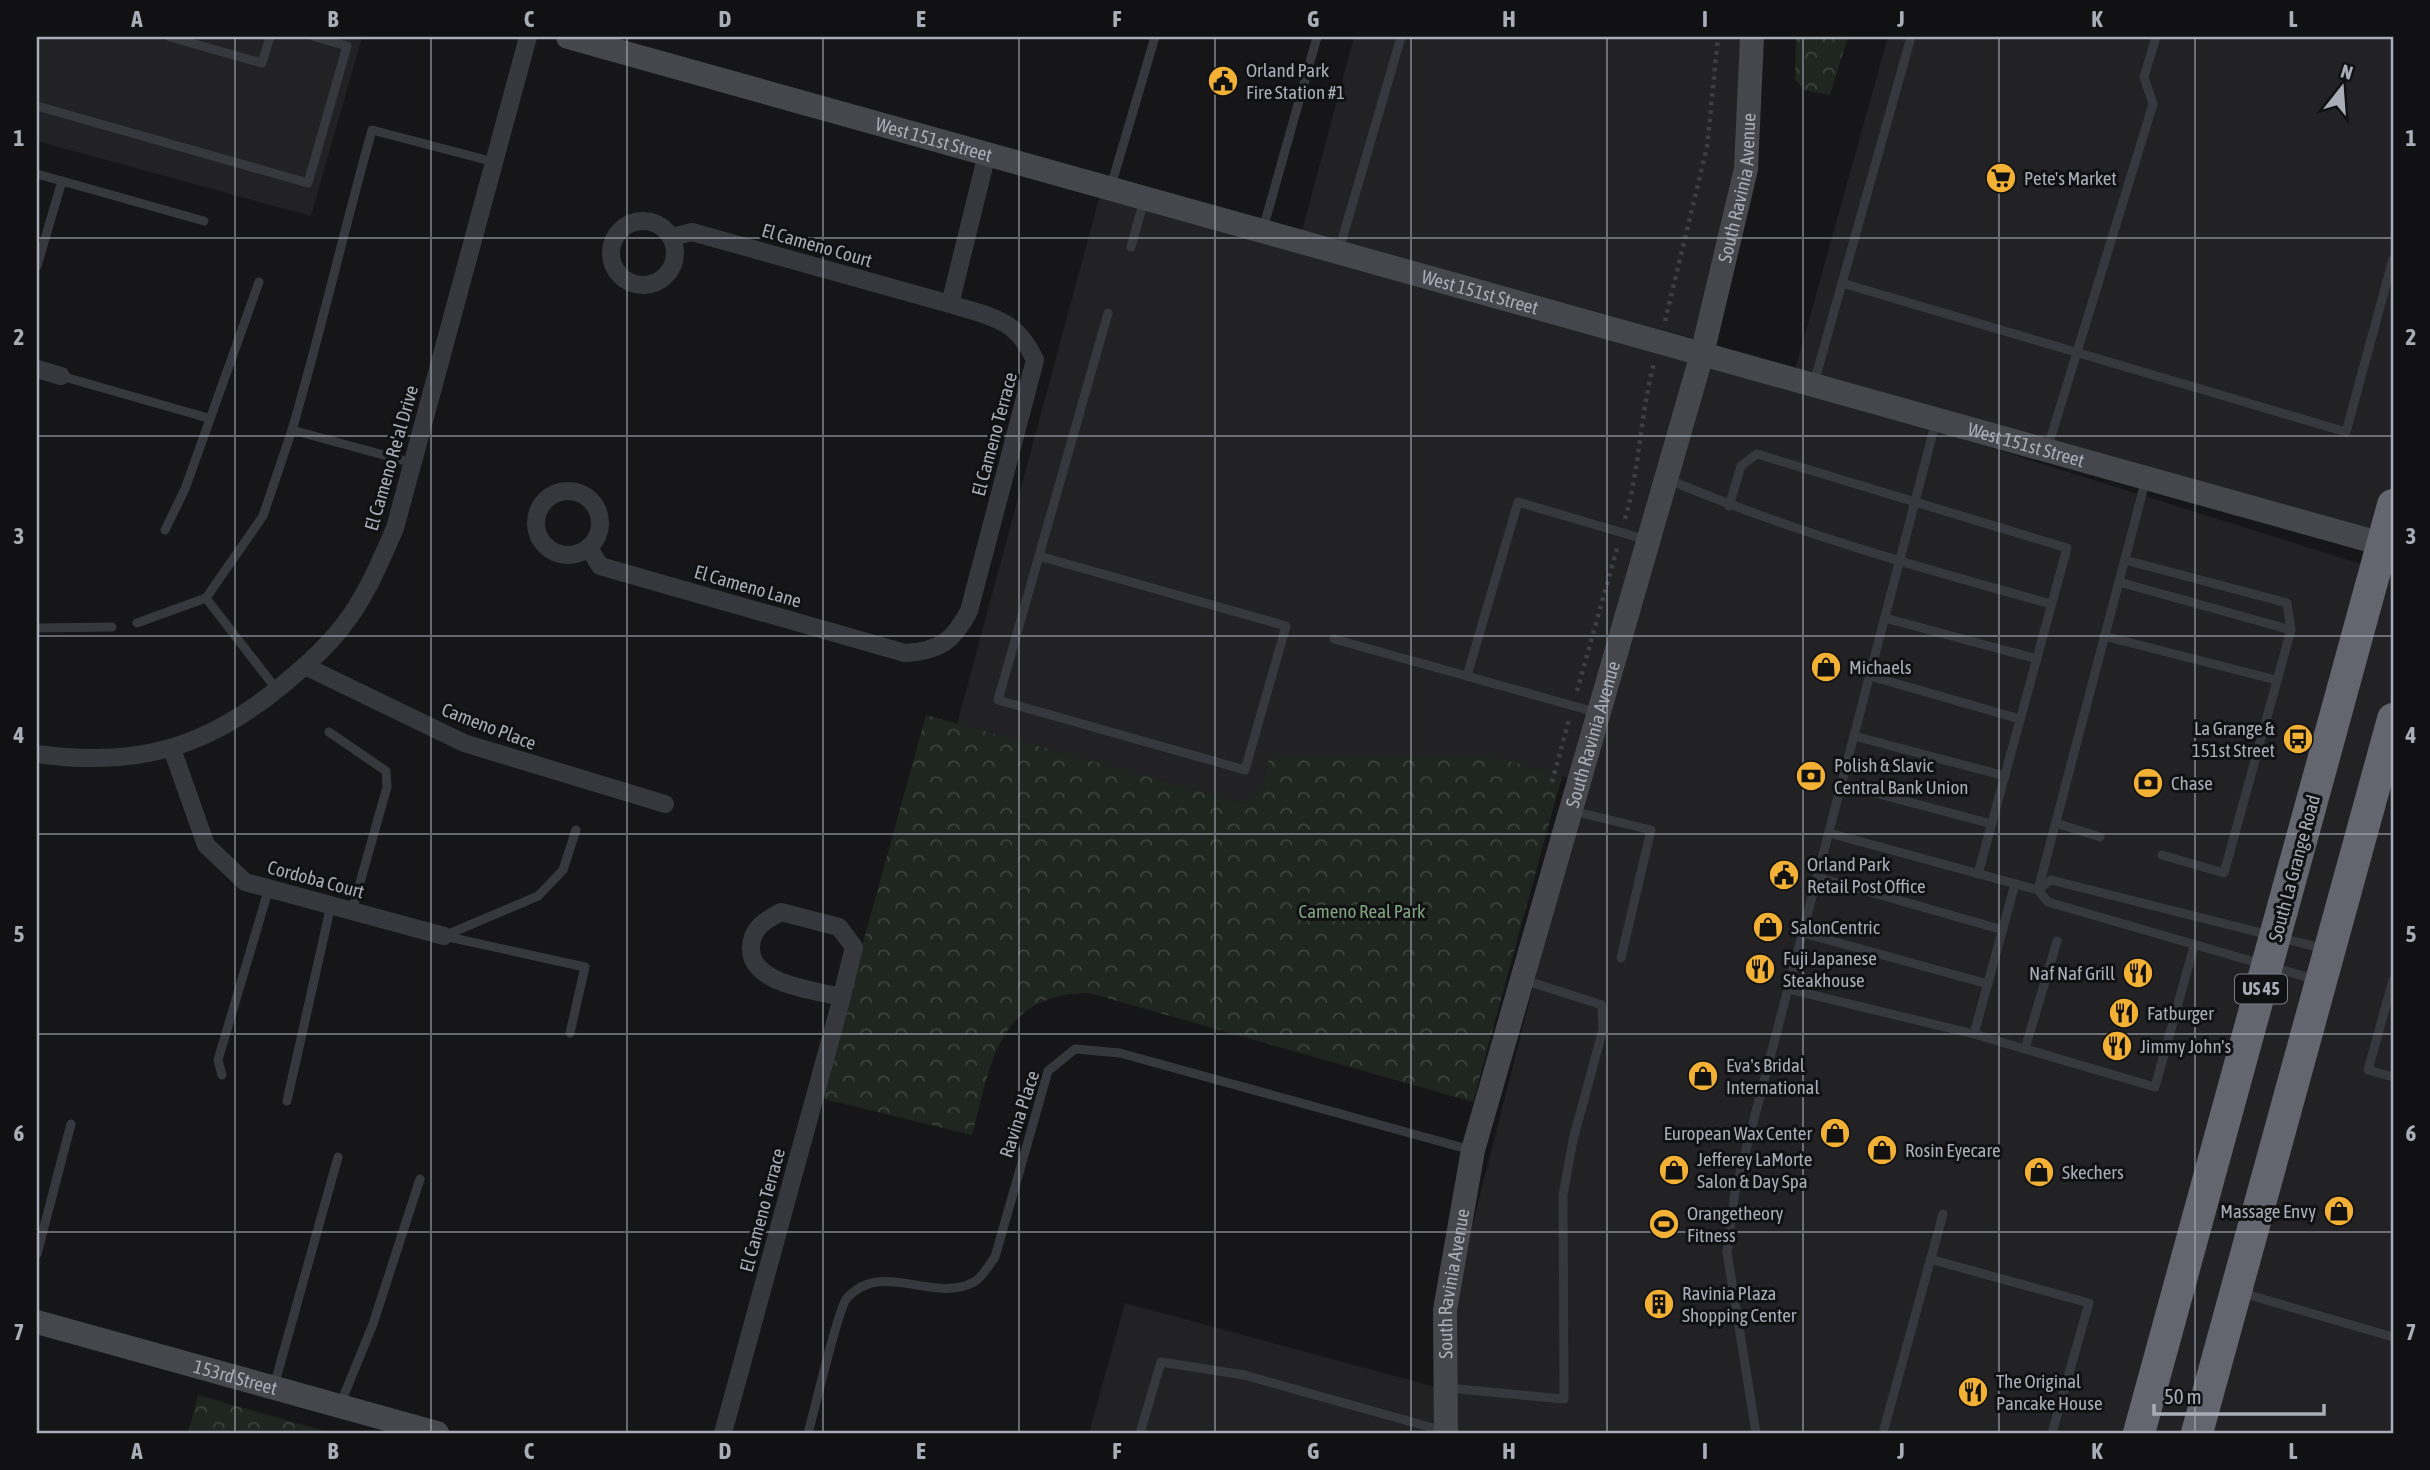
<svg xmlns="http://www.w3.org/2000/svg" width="2430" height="1470" font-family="'Asap Condensed',sans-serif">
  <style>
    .built { fill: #222225 }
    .forest { fill: url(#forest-crowns) }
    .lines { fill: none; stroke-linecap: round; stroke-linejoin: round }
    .path { stroke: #3d3f44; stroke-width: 4.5; stroke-dasharray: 3.5 5; stroke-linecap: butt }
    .lane { stroke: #37383d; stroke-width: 9 }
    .street { stroke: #37383d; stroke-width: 18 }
    .secondary { stroke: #45474d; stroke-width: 24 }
    .highway { stroke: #63666e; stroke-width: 32 }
    .grid { fill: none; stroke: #a8adb8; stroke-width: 2; stroke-opacity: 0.55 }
    .labels { text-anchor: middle; stroke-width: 6; stroke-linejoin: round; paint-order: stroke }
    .shield { fill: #111113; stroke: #7b7e86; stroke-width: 2 }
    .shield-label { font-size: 18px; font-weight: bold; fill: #a8adb8 }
    .poi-label { font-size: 19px; fill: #a8adb8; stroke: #111113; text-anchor: start }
    .street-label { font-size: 19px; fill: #a8adb8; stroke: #111113 }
    .park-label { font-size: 19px; fill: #7fa381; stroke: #111113 }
    .neatline { fill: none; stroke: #a8adb8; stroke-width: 2.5 }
    .grid-label { font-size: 23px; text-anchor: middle; font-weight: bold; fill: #a8adb8 }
  </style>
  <defs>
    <pattern id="forest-crowns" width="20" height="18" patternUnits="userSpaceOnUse" patternTransform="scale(1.75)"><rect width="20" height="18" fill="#1e261f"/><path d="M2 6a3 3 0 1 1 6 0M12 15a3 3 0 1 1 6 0" fill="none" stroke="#3c433d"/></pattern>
  </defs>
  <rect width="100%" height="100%" fill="#161618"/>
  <g class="built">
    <polygon points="37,37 362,37 311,216 37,141"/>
    <polygon points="1354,37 1742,37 1735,167 1696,339 1302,231"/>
    <polygon points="1888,37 2393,37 2393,503 2386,537 1795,370"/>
    <polygon points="1100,195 1690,355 1573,780 1562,776 1270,755 1262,787 1246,804 957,724"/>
    <polygon points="1708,359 2393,574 2393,1433 1451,1433 1451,1309 1579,806"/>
    <polygon points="1125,1303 1439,1388 1441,1433 1089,1433"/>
  </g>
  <g class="forest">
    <polygon points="1796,37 1848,37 1830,95 1804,90 1795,79"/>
    <path d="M926,715L1246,804L1262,787L1270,755L1490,756L1562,776L1473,1102L1089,993C996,995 992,1062 972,1135L820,1098Z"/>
    <polygon points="198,1395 331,1433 188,1433"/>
  </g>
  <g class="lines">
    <g class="path">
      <polyline points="1665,321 1707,147 1718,37"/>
      <path d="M1625,519C1640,468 1640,415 1654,363"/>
      <polyline points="1577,691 1618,545"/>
      <polyline points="1552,782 1569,720"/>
    </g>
    <g class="lane">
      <polyline points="170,37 262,63 270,37"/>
      <polyline points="37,106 308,183 347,46 315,37"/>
      <polyline points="37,174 204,221"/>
      <polyline points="1111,186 1155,37"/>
      <polyline points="1263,229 1317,37"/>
      <polyline points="1131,247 1144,200"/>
      <polyline points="1339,250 1401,37"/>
      <polyline points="37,266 62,181"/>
      <polyline points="1842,283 2346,432 2393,259"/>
      <polyline points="61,376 208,418"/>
      <polyline points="1814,383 1911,37"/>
      <polyline points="2047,450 2153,104 2144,77 2156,37"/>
      <path d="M413,463L292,430C321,331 344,230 372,130L494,162"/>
      <path d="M1667,479C1792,532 1921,568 2051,604"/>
      <polyline points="1729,506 1741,466 1757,454 2067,548 1978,874"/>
      <polyline points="165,530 185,489 259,282"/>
      <polyline points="1039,556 1286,626 1245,770 998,700 1108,313"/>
      <polyline points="2125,560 2287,603 2291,630 2224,873 2162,855"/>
      <polyline points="2119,582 2291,630"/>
      <polyline points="1885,618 2037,659"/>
      <polyline points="137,623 206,598"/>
      <polyline points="37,628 112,627"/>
      <polyline points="2104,636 2276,680"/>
      <polyline points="1334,639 1595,712"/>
      <polyline points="1467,676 1518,502 1647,540"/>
      <polyline points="1870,676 2020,719"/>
      <polyline points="277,690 206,598 263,516 292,430"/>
      <polyline points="329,732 386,771 387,787 352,911"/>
      <polyline points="1854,736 2005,776"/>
      <polyline points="1841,784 1992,824"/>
      <polyline points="1573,811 1651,830 1621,958"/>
      <polyline points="2056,823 2100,837"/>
      <polyline points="1829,833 2038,890 2048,902 2317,980"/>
      <polyline points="1817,877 2003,930"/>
      <polyline points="2039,889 2051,880 2325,949"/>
      <polyline points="2038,890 2146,479"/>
      <polyline points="1803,933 1988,984"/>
      <polyline points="444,936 585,967 570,1033"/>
      <polyline points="444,936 538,896 563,870 576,830"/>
      <polyline points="2393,980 2368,1070 2393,1077"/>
      <polyline points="1788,989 1974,1034 2155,1087 2194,946"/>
      <polyline points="1974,1034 2015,884"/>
      <polyline points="2025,1049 2057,941"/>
      <polyline points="222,1075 218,1060 269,888"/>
      <polyline points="287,1101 331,905"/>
      <polyline points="37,1254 71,1124"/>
      <polyline points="1930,1259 2089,1303 2052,1433"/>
      <polyline points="2242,1293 2393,1337"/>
      <polyline points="274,1386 338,1157"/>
      <polyline points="1448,1388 1564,1399 1563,1195 1573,1140 1603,1029 1602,1005 1524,980"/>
      <polyline points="340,1405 373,1324 420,1179"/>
      <path d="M808,1433C814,1413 838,1308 847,1298C882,1259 933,1304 974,1282C982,1278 989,1265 995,1257L1048,1071L1075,1049L1120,1053L1471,1150"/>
      <polyline points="1140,1433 1161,1362 1244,1375 1444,1431"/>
      <polyline points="1756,1433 1727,1252 1735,1192 1936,421"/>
      <polyline points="1883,1433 1943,1214"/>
    </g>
    <g class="street">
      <circle cx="643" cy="253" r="32"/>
      <polyline points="672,237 692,232 950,304"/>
      <polyline points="37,369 61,376"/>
      <circle cx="568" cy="523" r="32"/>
      <path d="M589,548L600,566L905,653C940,651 953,641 969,611L1035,360C1016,318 991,317 950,304L987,154"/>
      <polyline points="305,666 464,743 665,804"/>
      <polyline points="172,749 206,845 245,882 444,936"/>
      <path d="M37,754C137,768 207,748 285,683C305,666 326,648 342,627C366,597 380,562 395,528L528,37"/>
      <path d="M723,1433L839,1008L854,947L839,927L781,912C766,920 752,927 751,947C749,984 813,990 842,997"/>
    </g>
    <g class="secondary">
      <path id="s1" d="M568,37L2393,547"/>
      <path id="s2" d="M37,1322L437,1433"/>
      <path id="s3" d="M1446,1433L1445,1310L1473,1150L1702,354L1746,169L1752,37"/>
    </g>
    <g class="highway">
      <polyline points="2139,1433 2393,505"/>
      <polyline points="2197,1433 2393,719"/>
    </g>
  </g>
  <path class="grid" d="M235,37V1433M431,37V1433M627,37V1433M823,37V1433M1019,37V1433M1215,37V1433M1411,37V1433M1607,37V1433M1803,37V1433M1999,37V1433M2195,37V1433M37,238H2393M37,436H2393M37,636H2393M37,834H2393M37,1034H2393M37,1232H2393"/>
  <defs>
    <g id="civic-disc" transform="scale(1.575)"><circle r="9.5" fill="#f2b134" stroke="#111113"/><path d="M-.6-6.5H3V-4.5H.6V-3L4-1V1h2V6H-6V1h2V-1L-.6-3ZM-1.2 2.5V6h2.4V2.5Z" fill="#111"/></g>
    <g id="supermarket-disc" transform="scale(1.575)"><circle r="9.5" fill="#f2b134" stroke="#111113"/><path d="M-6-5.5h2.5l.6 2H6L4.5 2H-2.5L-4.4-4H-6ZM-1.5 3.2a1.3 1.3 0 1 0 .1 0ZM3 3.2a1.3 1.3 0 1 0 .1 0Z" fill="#111"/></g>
    <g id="shop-disc" transform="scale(1.575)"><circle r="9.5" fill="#f2b134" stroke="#111113"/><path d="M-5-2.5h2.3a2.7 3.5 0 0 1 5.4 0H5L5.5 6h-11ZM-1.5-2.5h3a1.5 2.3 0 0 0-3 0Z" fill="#111"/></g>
    <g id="bus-disc" transform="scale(1.575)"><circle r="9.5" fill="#f2b134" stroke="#111113"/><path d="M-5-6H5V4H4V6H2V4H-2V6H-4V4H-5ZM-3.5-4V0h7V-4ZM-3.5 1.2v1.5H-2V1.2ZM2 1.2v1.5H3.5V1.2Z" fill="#111"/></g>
    <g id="bank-disc" transform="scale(1.575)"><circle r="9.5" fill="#f2b134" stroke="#111113"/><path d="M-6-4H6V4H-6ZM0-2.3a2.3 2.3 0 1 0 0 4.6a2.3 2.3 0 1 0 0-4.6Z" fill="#111"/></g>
    <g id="restaurant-disc" transform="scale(1.575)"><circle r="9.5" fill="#f2b134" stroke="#111113"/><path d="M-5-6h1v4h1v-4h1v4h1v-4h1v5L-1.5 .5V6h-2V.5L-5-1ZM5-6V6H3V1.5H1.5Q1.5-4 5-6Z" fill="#111"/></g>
    <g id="stadium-disc" transform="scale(1.575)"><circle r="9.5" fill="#f2b134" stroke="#111113"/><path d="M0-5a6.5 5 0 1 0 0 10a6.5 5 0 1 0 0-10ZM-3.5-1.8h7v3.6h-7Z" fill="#111"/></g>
    <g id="building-disc" transform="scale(1.575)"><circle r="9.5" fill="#f2b134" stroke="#111113"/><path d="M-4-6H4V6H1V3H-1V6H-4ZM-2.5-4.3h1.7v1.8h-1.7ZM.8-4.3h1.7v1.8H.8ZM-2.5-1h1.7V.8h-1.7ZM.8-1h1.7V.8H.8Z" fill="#111"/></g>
  </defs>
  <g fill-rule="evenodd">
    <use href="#civic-disc" x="1223" y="81"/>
    <use href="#supermarket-disc" x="2001" y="178"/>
    <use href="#shop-disc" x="1826" y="667"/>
    <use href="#bus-disc" x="2298" y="739"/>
    <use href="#bank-disc" x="1811" y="776"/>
    <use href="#bank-disc" x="2148" y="783"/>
    <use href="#civic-disc" x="1784" y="875"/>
    <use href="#shop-disc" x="1768" y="927"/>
    <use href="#restaurant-disc" x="1760" y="969"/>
    <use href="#restaurant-disc" x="2138" y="973"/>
    <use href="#restaurant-disc" x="2124" y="1013"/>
    <use href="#restaurant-disc" x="2117" y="1046"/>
    <use href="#shop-disc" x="1703" y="1076"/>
    <use href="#shop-disc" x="1835" y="1133"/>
    <use href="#shop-disc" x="1882" y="1150"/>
    <use href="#shop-disc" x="1674" y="1170"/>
    <use href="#shop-disc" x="2039" y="1172"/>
    <use href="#shop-disc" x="2339" y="1211"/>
    <use href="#stadium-disc" x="1664" y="1224"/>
    <use href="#building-disc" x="1659" y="1304"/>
    <use href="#restaurant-disc" x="1973" y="1392"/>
  </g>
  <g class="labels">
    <rect class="shield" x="2235" y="974.5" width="52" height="29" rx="5"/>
    <g class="shield-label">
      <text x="2261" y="995">US 45</text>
    </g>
    <g class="poi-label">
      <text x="1246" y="77">Orland Park<tspan x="1246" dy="22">Fire Station #1</tspan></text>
      <text x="2024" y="185">Pete's Market</text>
      <text x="1849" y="674">Michaels</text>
      <text x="2275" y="735" text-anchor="end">La Grange &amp;<tspan x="2275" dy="22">151st Street</tspan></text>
      <text x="1834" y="772">Polish &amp; Slavic<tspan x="1834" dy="22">Central Bank Union</tspan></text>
      <text x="2171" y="790">Chase</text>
      <text x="1807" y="871">Orland Park<tspan x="1807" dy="22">Retail Post Office</tspan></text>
      <text x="1791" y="934">SalonCentric</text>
      <text x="1783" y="965">Fuji Japanese<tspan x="1783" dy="22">Steakhouse</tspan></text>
      <text x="2115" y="980" text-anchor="end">Naf Naf Grill</text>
      <text x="2147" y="1020">Fatburger</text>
      <text x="2140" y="1053">Jimmy John's</text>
      <text x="1726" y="1072">Eva's Bridal<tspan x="1726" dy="22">International</tspan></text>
      <text x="1812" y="1140" text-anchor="end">European Wax Center</text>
      <text x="1905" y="1157">Rosin Eyecare</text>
      <text x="1697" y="1166">Jefferey LaMorte<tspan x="1697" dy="22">Salon &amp; Day Spa</tspan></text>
      <text x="2062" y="1179">Skechers</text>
      <text x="2316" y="1218" text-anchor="end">Massage Envy</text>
      <text x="1687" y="1220">Orangetheory<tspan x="1687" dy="22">Fitness</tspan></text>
      <text x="1682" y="1300">Ravinia Plaza<tspan x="1682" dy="22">Shopping Center</tspan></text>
      <text x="1996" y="1388">The Original<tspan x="1996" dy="22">Pancake House</tspan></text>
    </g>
    <g class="street-label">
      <text dy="7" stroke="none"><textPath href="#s1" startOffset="380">West 151st Street</textPath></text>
      <text dy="7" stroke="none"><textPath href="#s3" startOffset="1284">South Ravinia Avenue</textPath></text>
      <text transform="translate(817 245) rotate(16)" y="7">El Cameno Court</text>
      <text dy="7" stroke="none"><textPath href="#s1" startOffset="947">West 151st Street</textPath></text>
      <text transform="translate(994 434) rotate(-75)" y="7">El Cameno Terrace</text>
      <text dy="7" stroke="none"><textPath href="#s1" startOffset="1514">West 151st Street</textPath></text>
      <text transform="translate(391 458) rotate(-74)" y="7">El Cameno Re'al Drive</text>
      <text transform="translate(748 586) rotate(16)" y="7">El Cameno Lane</text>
      <text transform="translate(489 726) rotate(21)" y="7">Cameno Place</text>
      <text dy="7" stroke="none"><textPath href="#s3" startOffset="718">South Ravinia Avenue</textPath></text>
      <text transform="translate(2294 868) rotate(-75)" y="7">South La Grange Road</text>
      <text transform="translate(316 879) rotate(15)" y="7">Cordoba Court</text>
      <text transform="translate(1019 1114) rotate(-72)" y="7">Ravina Place</text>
      <text transform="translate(762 1210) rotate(-75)" y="7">El Cameno Terrace</text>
      <text dy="7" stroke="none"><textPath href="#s3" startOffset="150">South Ravinia Avenue</textPath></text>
      <text dy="7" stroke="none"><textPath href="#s2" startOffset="206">153rd Street</textPath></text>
    </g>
    <g class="park-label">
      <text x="1362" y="918">Cameno Real Park</text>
    </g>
  </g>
  <rect width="2430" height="1470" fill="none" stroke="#111113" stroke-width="77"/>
  <g transform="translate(2342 88) rotate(17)" stroke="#111113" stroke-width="5" paint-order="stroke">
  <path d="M0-5L12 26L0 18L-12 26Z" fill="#a8adb8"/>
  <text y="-10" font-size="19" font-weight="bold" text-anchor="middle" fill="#a8adb8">N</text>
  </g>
  <path d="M2154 1404v10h170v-10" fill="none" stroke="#a8adb8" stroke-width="3.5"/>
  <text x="2164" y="1404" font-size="21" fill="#a8adb8" stroke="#111113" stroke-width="5" paint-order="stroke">50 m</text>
  <rect x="38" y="38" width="2354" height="1394" class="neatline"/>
  <g class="grid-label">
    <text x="137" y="27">A</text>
    <text x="333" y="27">B</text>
    <text x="529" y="27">C</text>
    <text x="725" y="27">D</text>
    <text x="921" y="27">E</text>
    <text x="1117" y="27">F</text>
    <text x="1313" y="27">G</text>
    <text x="1509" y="27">H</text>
    <text x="1705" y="27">I</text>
    <text x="1901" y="27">J</text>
    <text x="2097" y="27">K</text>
    <text x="2293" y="27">L</text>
    <text x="19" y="146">1</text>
    <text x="2411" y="146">1</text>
    <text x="19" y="345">2</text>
    <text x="2411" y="345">2</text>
    <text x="19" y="544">3</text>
    <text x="2411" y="544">3</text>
    <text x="19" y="743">4</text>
    <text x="2411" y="743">4</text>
    <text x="19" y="942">5</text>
    <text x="2411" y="942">5</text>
    <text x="19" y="1141">6</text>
    <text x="2411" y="1141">6</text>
    <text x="19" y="1340">7</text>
    <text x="2411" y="1340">7</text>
    <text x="137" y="1459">A</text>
    <text x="333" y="1459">B</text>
    <text x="529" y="1459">C</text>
    <text x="725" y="1459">D</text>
    <text x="921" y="1459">E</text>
    <text x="1117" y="1459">F</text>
    <text x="1313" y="1459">G</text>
    <text x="1509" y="1459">H</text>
    <text x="1705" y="1459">I</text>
    <text x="1901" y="1459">J</text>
    <text x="2097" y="1459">K</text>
    <text x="2293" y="1459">L</text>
  </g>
</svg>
